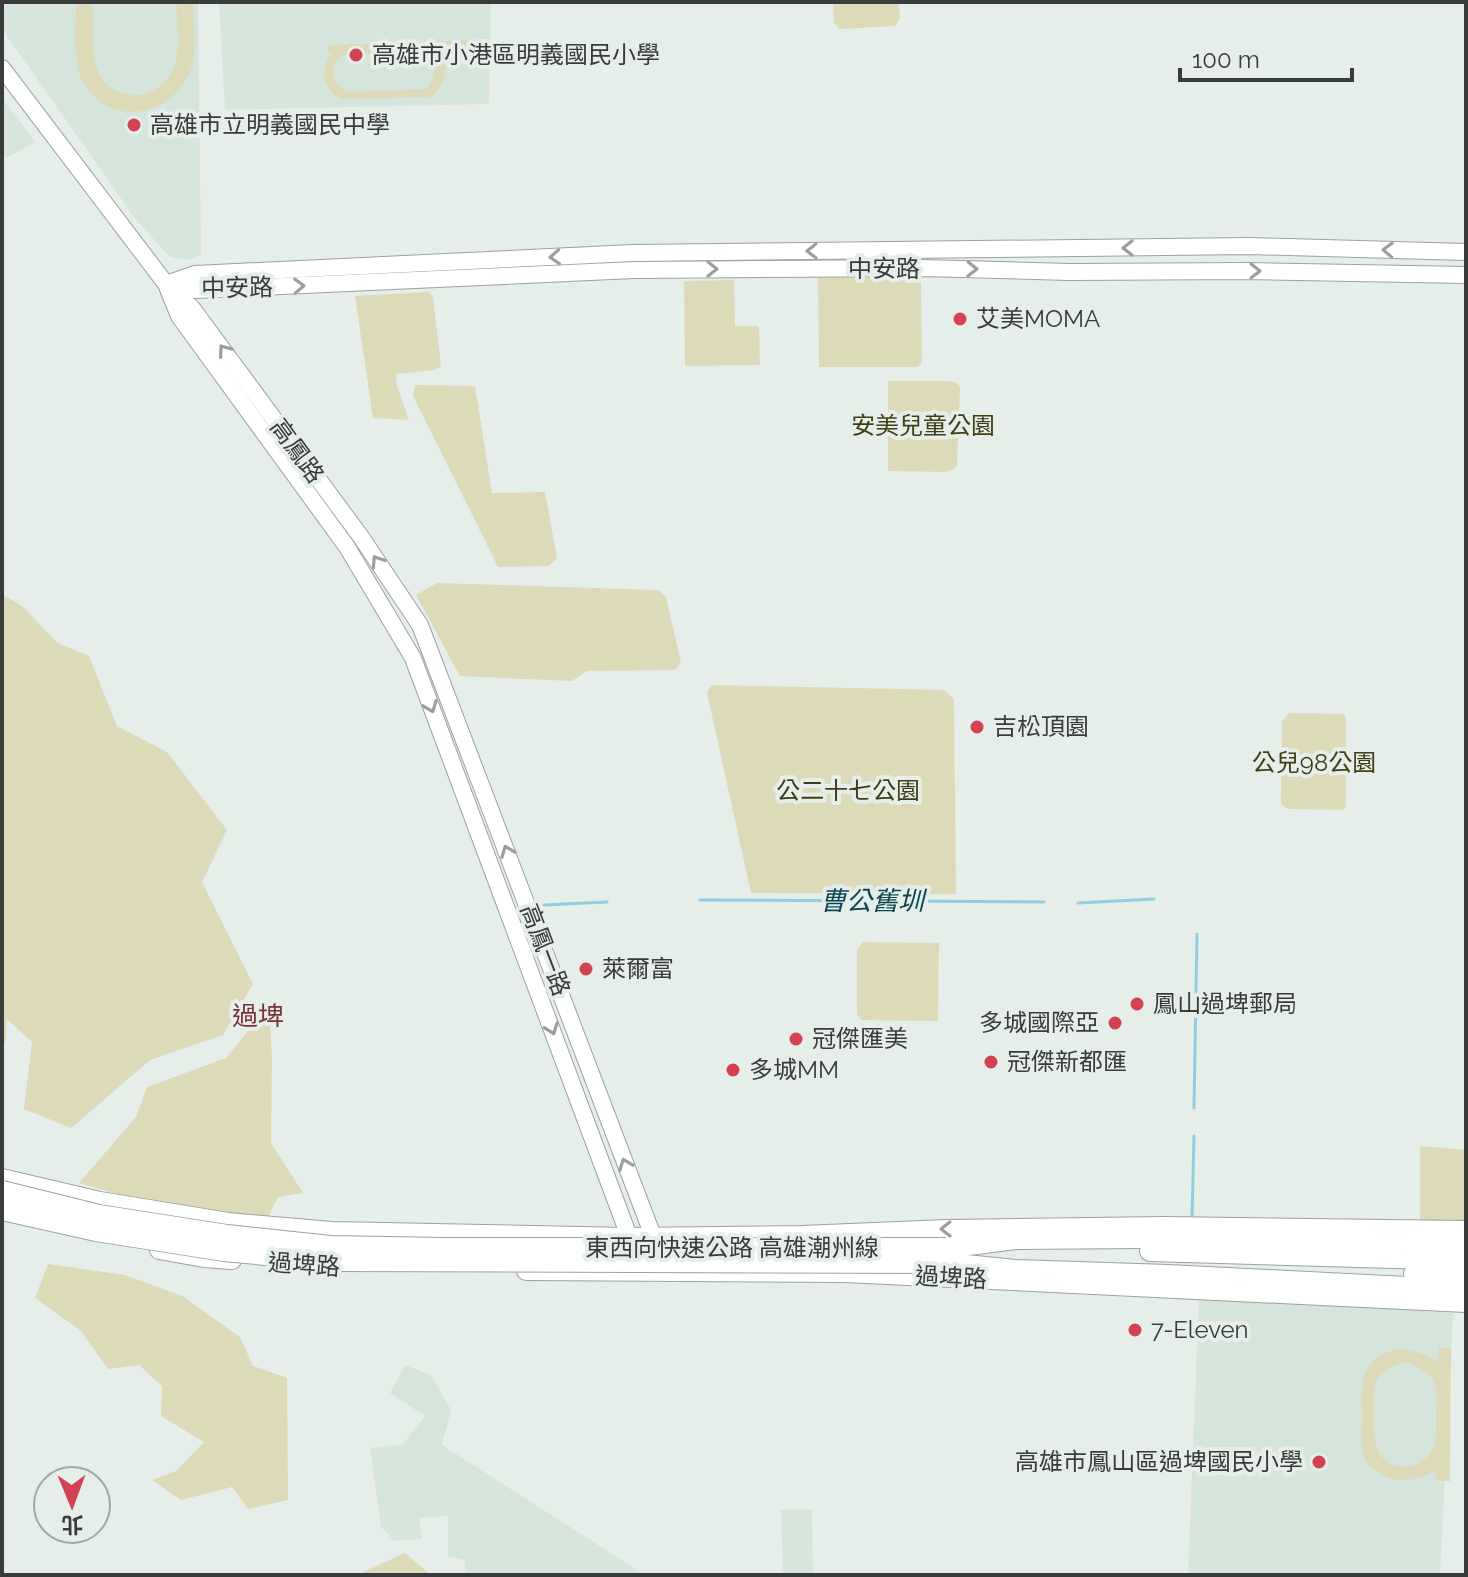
<svg xmlns="http://www.w3.org/2000/svg" width="1468" height="1577" font-family="Raleway,'Noto Sans TC',sans-serif">
  <style>
    .built { fill: #d5e5dc }
    .green { fill: #dddab9; fill-rule: evenodd }
    .lines { fill: none; stroke-linecap: round; stroke-linejoin: round }
    .stream { stroke: #8fcfe3; stroke-width: 3 }
    .tertiary-casing { stroke: #9ba39e; stroke-width: 18 }
    .secondary-casing { stroke: #9ba39e; stroke-width: 20 }
    .trunk-casing { stroke: #9ba39e; stroke-width: 22 }
    .tertiary { stroke: #fff; stroke-width: 16 }
    .secondary { stroke: #fff; stroke-width: 18 }
    .trunk { stroke: #fff; stroke-width: 20 }
    .trunk-bridge-casing { stroke: #9ba39e; stroke-width: 22; stroke-linecap: butt }
    .trunk-bridge { stroke: #fff; stroke-width: 20 }
    .oneway { stroke: #9c9e9c }
    .poi-dot { fill: #d24252; stroke: #e6eee9; stroke-width: 3 }
    .labels { text-anchor: middle; stroke-width: 8; stroke-linejoin: round; paint-order: stroke }
    .poi-label { font-size: 24px; fill: #393c3a; stroke: #e6eee9; text-anchor: start }
    .street-label { font-size: 24px; fill: #393c3a; stroke: #e6eee9 }
    .park-label { font-size: 24px; fill: #413e14; stroke: #e6eee9 }
    .water-label { font-size: 26px; font-style: italic; fill: #0d4755; stroke: #e6eee9 }
    .neighbourhood-label { font-size: 26px; fill: #7a3237; stroke: #e6eee9 }
  </style>
  <rect width="100%" height="100%" fill="#e6eee9"/>
  <g class="built">
    <polygon points="2,2 198,2 201,255 188,260 170,257 137,221 2,29"/>
    <polygon points="219,2 491,2 489,104 225,110"/>
    <polygon points="2,98 35,142 8,157 2,157"/>
    <polygon points="1199,1296 1453,1313 1440,1575 1188,1575"/>
    <polygon points="405,1365 431,1375 451,1410 442,1445 645,1575 465,1575 465,1560 448,1557 448,1516 419,1518 422,1539 394,1541 381,1527 370,1448 403,1444 425,1416 390,1393"/>
    <polygon points="812,1509 813,1575 783,1575 781,1510"/>
  </g>
  <g class="green">
    <path d="M76,2H93C93,24 90,58 101,77C107,88 120,93 132,95C141,96 149,93 156,89C186,70 177,32 176,2H193C193,23 198,50 191,70C173,117 109,129 83,82C72,62 76,25 76,2Z"/>
    <polygon points="833,2 899,2 900,18 895,26 839,29 834,22"/>
    <path d="M477,40V48L439,50C448,67 448,85 430,97L341,99C322,89 319,69 332,53H328V45ZM420,51L430,56C436,69 436,78 426,89L347,92C331,81 327,64 346,54Z"/>
    <polygon points="916,277 921,283 922,362 918,367 819,367 818,278"/>
    <polygon points="734,280 735,326 759,326 760,365 685,366 684,281"/>
    <polygon points="429,292 433,297 441,366 435,370 396,374 397,386 409,420 373,418 355,296"/>
    <polygon points="888,381 949,381 957,383 960,388 957,465 955,469 946,472 888,471"/>
    <polygon points="415,385 475,386 492,493 545,492 557,558 549,566 498,567 413,396"/>
    <polygon points="437,583 658,590 666,597 681,662 675,670 587,671 572,681 460,676 416,595"/>
    <polygon points="2,594 22,606 58,643 89,656 117,726 167,752 227,830 202,882 253,984 223,1035 150,1060 71,1128 24,1109 32,1042 7,1019 6,1037 2,1051"/>
    <polygon points="712,685 944,690 954,699 956,894 751,893 707,693"/>
    <polygon points="1289,713 1343,714 1346,718 1346,806 1343,810 1288,809 1281,804 1282,722"/>
    <polygon points="863,942 939,943 938,1021 861,1020 857,1014 857,950"/>
    <polygon points="269,1006 272,1056 271,1143 303,1193 278,1197 267,1219 150,1203 79,1183 136,1117 147,1087 226,1058"/>
    <polygon points="1420,1146 1466,1150 1466,1221 1420,1220"/>
    <polygon points="48,1264 125,1275 182,1296 240,1337 253,1366 287,1378 288,1500 248,1509 232,1487 181,1500 152,1480 176,1471 204,1442 161,1416 162,1386 139,1365 108,1369 80,1330 35,1298"/>
    <path d="M1439,1348H1451L1450,1481H1436L1435,1471C1415,1481 1397,1485 1378,1472C1373,1469 1367,1464 1365,1459C1359,1447 1362,1429 1362,1416C1362,1403 1360,1387 1365,1374C1377,1342 1415,1346 1438,1362ZM1407,1362C1417,1366 1426,1370 1432,1379C1439,1390 1436,1403 1436,1415C1436,1435 1438,1453 1418,1463C1412,1466 1406,1467 1400,1466C1372,1463 1374,1433 1374,1412C1374,1402 1372,1390 1377,1381C1383,1369 1395,1366 1407,1362Z"/>
    <polygon points="405,1553 431,1575 294,1575 359,1574"/>
  </g>
  <g class="lines">
    <g class="stream">
      <polyline points="700,900 1044,902"/>
      <polyline points="1078,903 1154,899"/>
      <polyline points="544,905 607,902"/>
      <polyline points="1194,1108 1197,934"/>
      <polyline points="1192,1219 1194,1136"/>
    </g>
    <g class="tertiary-casing">
      <g id="tertiary">
        <polyline points="2,68 166,284 192,308 361,537 420,625 653,1236 659,1248"/>
        <polyline points="166,284 195,274 633,253 1249,246 1466,252"/>
        <polyline points="168,284 195,290 634,270 922,268 1070,272 1248,271 1466,275"/>
        <polyline points="168,289 179,316 347,547 413,658 633,1247"/>
      </g>
    </g>
    <g class="secondary-casing">
      <g id="secondary">
        <polyline points="2,1178 100,1201 228,1222 331,1231 628,1237 802,1235 947,1229 1164,1226 1466,1230"/>
        <polyline points="159,1250 204,1258 232,1260"/>
        <polyline points="526,1271 845,1273 1466,1303"/>
      </g>
    </g>
    <g class="trunk-casing">
      <g id="trunk">
        <polyline points="946,1248 1015,1239 1267,1237 1412,1239 1466,1241"/>
        <polyline points="1150,1251 1466,1260"/>
        <polyline points="946,1263 1015,1270 1168,1275 1466,1290"/>
        <polyline points="1414,1274 1466,1275"/>
      </g>
    </g>
    <use href="#tertiary" class="tertiary"/>
    <use href="#secondary" class="secondary"/>
    <use href="#trunk" class="trunk"/>
    <g class="trunk-bridge-casing">
      <g id="trunk-bridge">
        <polyline points="2,1191 99,1215 227,1235 330,1246 445,1248 946,1248"/>
        <polyline points="2,1210 96,1231 224,1251 329,1261 946,1263"/>
      </g>
    </g>
    <use href="#trunk-bridge" class="trunk-bridge"/>
  </g>
  <defs><path id="oneway-chevron" d="M-2-3.5L2.5 0L-2 3.5" fill="none" stroke-width="1.6" stroke-linecap="round" stroke-linejoin="round" transform="scale(2)"/></defs>
  <g class="oneway">
    <use href="#oneway-chevron" transform="translate(1128 248) rotate(180)"/>
    <use href="#oneway-chevron" transform="translate(1388 250) rotate(-178)"/>
    <use href="#oneway-chevron" transform="translate(812 251) rotate(179)"/>
    <use href="#oneway-chevron" transform="translate(555 257) rotate(177)"/>
    <use href="#oneway-chevron" transform="translate(712 269)"/>
    <use href="#oneway-chevron" transform="translate(972 269) rotate(1)"/>
    <use href="#oneway-chevron" transform="translate(1255 271) rotate(1)"/>
    <use href="#oneway-chevron" transform="translate(299 286) rotate(-2)"/>
    <use href="#oneway-chevron" transform="translate(224 350) rotate(-126)"/>
    <use href="#oneway-chevron" transform="translate(377 561) rotate(-123)"/>
    <use href="#oneway-chevron" transform="translate(431 707) rotate(69)"/>
    <use href="#oneway-chevron" transform="translate(507 851) rotate(-111)"/>
    <use href="#oneway-chevron" transform="translate(552 1029) rotate(70)"/>
    <use href="#oneway-chevron" transform="translate(625 1164) rotate(-111)"/>
    <use href="#oneway-chevron" transform="translate(946 1229) rotate(179)"/>
  </g>
  <g class="poi-dot">
    <circle cx="356" cy="55" r="8"/>
    <circle cx="134" cy="125" r="8"/>
    <circle cx="960" cy="319" r="8"/>
    <circle cx="977" cy="727" r="8"/>
    <circle cx="586" cy="969" r="8"/>
    <circle cx="1137" cy="1004" r="8"/>
    <circle cx="1115" cy="1023" r="8"/>
    <circle cx="796" cy="1039" r="8"/>
    <circle cx="991" cy="1062" r="8"/>
    <circle cx="733" cy="1070" r="8"/>
    <circle cx="1135" cy="1330" r="8"/>
    <circle cx="1319" cy="1462" r="8"/>
  </g>
  <g class="labels">
    <g class="poi-label">
      <text x="372" y="63">高雄市小港區明義國民小學</text>
      <text x="150" y="133">高雄市立明義國民中學</text>
      <text x="976" y="327">艾美MOMA</text>
      <text x="993" y="735">吉松頂園</text>
      <text x="602" y="977">萊爾富</text>
      <text x="1153" y="1012">鳳山過埤郵局</text>
      <text x="1099" y="1031" text-anchor="end">多城國際亞</text>
      <text x="812" y="1047">冠傑匯美</text>
      <text x="1007" y="1070">冠傑新都匯</text>
      <text x="749" y="1078">多城MM</text>
      <text x="1151" y="1338">7-Eleven</text>
      <text x="1303" y="1470" text-anchor="end">高雄市鳳山區過埤國民小學</text>
    </g>
    <g class="street-label">
      <text x="884" y="277">中安路</text>
      <text transform="translate(237 288) rotate(-1)" y="8">中安路</text>
      <text transform="translate(297 451) rotate(54)" y="8">高鳳路</text>
      <text transform="translate(545 950) rotate(69)" y="8">高鳳一路</text>
      <text x="732" y="1256">東西向快速公路 高雄潮州線</text>
      <text transform="translate(304 1265) rotate(4)" y="8">過埤路</text>
      <text transform="translate(951 1278) rotate(3)" y="8">過埤路</text>
    </g>
    <g class="park-label">
      <text x="923" y="434">安美兒童公園</text>
      <text x="1314" y="771">公兒98公園</text>
      <text x="848" y="799">公二十七公園</text>
    </g>
    <g class="water-label">
      <text x="872" y="910">曹公舊圳</text>
    </g>
    <g class="neighbourhood-label">
      <text x="258" y="1025">過埤</text>
    </g>
  </g>
  <rect width="1468" height="1577" fill="none" stroke="#393c3a" stroke-width="8"/>
  <g transform="translate(72 1505) rotate(179)"><circle r="38" fill="#e6eee9" stroke="#a1a7a3" stroke-width="2"/>
  <path d="M0-6L14 30L0 20L-14 30Z" fill="#d24252"/>
  <text y="-12" font-size="22" font-weight="bold" text-anchor="middle" fill="#393c3a">北</text>
  </g>
  <path d="M1180 68v12h172v-12" fill="none" stroke="#393c3a" stroke-width="4"/>
  <text x="1192" y="68" font-size="24" fill="#393c3a" stroke="#e6eee9" stroke-width="6" paint-order="stroke">100 m</text>
</svg>
